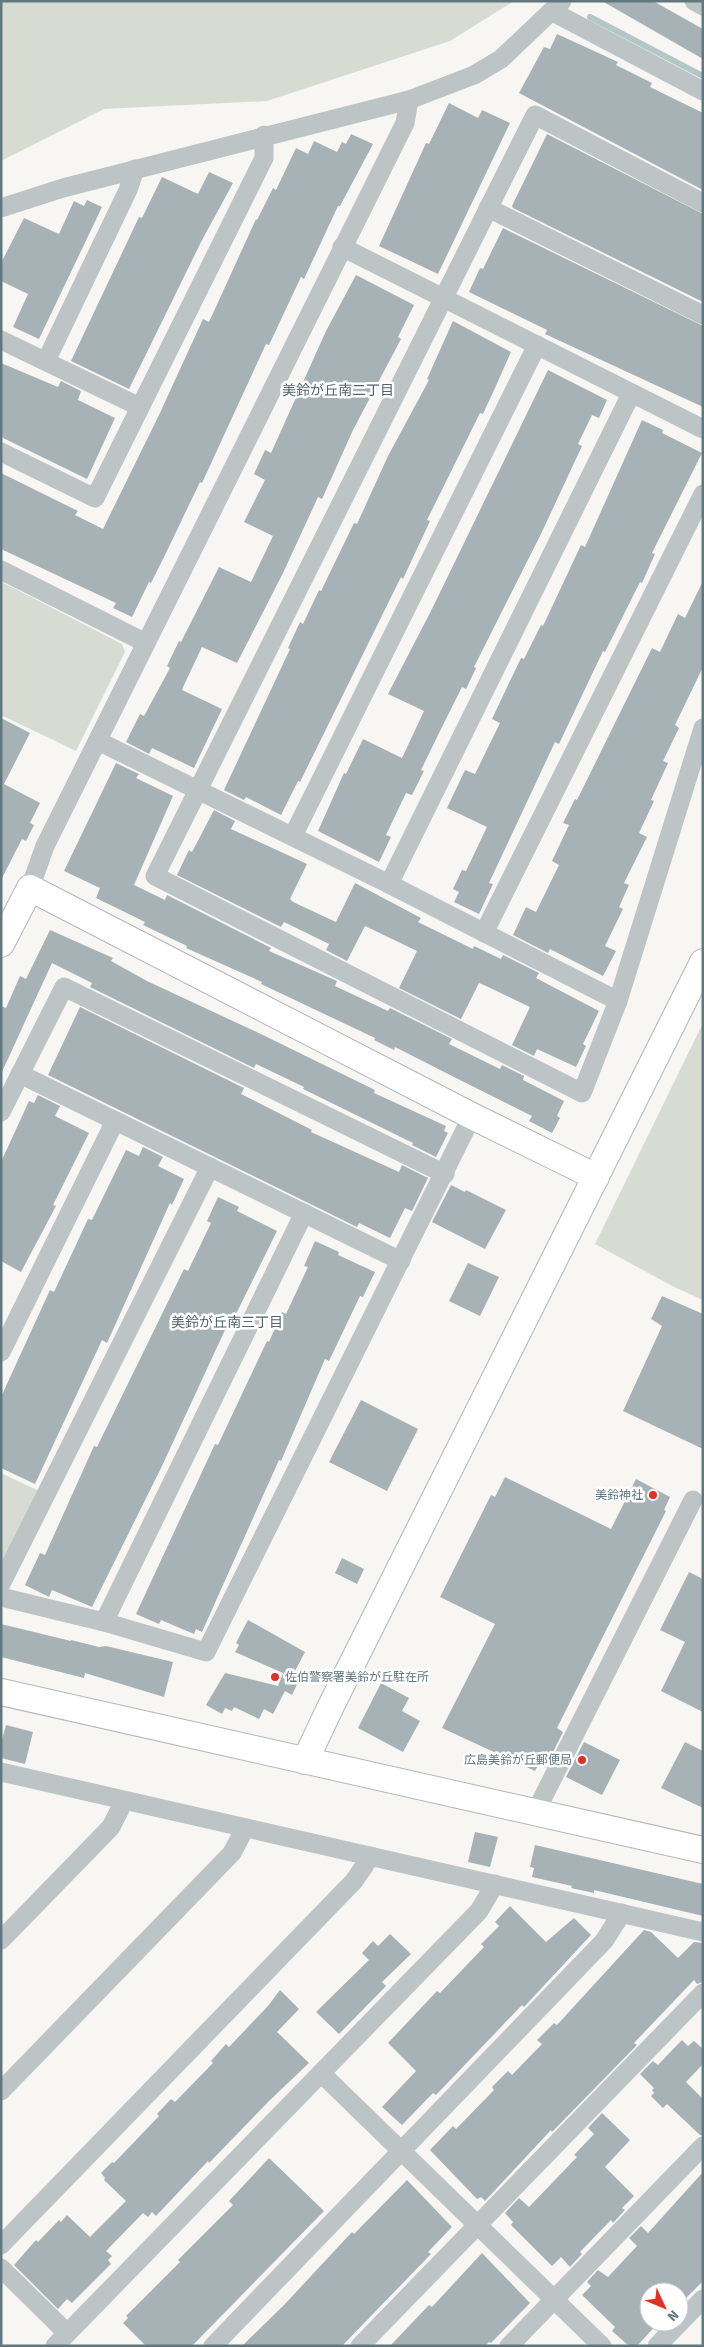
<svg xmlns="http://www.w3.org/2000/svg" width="704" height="2347" font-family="'Source Sans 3','Noto Sans JP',sans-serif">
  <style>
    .green { fill: #d7dcd2 }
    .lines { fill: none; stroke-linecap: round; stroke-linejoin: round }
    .stream { stroke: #b5c6c7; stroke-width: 6 }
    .building { fill: #a6b2b5 }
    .secondary-casing { stroke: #afb8bb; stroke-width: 28 }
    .street { stroke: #bdc4c6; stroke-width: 19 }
    .secondary { stroke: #fff; stroke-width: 26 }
    .poi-dot { fill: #e52f25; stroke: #fff; stroke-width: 2 }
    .labels { text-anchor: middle; stroke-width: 5; stroke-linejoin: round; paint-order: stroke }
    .poi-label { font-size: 12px; fill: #61787f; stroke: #fff; text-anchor: end }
    .neighbourhood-label { font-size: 14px; fill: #53646a; stroke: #fff }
  </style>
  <rect width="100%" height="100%" fill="#f7f6f3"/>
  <g class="green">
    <polygon points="1,1 514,1 450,41 267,101 104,109 1,161"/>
    <polygon points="4,583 122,644 125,652 76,751 1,715 1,584"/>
    <polygon points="703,1023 703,1300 674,1287 595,1244"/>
    <polygon points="1,1473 39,1491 1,1568"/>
  </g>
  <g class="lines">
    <polyline class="stream" points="590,17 703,76"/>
  </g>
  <g class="building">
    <polygon points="602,1 653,1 703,29 703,59"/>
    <polygon points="557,34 618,62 616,65 652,83 650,87 703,113 703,190 519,93 544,47 550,49"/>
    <polygon points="449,103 478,118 482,110 510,123 438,274 379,246 426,143 429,144"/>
    <polygon points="351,134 373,144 340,206 338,206 304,279 301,277 269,345 266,344 202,483 200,482 166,553 151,583 149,582 132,617 113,608 116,603 1,549 1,473 78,511 75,515 103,529 159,415 203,319 209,322 256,219 257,220 273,188 276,190 296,148 308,154 314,141 337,152 342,142 346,144"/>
    <polygon points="547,134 703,214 703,302 513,208 512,206"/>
    <polygon points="209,172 233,183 201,242 129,389 71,361 139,217 142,218 162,177 198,194"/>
    <polygon points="87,200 102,207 39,339 13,327 28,294 1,281 1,263 24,218 59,234 74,201 84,206"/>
    <polygon points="503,228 703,326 703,407 545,334 547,330 469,292 480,268 483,269"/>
    <polygon points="356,275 414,305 398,337 401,339 353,430 322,499 318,497 283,573 237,663 202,647 184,685 182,690 222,709 194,768 152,748 149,754 126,742 140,714 144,716 170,668 167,666 179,641 181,642 219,567 251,582 273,536 244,522 265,480 254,474 265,450 271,453 326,331"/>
    <polygon points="453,321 511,352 495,388 483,414 480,413 427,520 430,521 403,579 401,577 300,782 298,781 281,815 246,797 244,800 224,790 290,649 288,648 300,622 303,624 319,590 321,591 354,523 357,524 388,456 429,380 427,379"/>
    <polygon points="1,363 58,387 61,381 81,391 78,400 115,418 87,479 1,437"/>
    <polygon points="548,370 607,400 599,418 592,415 578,444 582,446 541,534 474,667 476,668 466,689 462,687 443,725 421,770 424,771 412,795 406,793 386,835 391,837 379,862 318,831 344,773 346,774 363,739 402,758 424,711 388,694 432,609"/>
    <polygon points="642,420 663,430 662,433 702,453 652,553 655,554 642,583 640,582 605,652 603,651 559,744 555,742 489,883 493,884 479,914 454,902 459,892 453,889 462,870 466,871 487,827 447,808 465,770 475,774 500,723 492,719 509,683 521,658 524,659 541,625 543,626 581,545 585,547"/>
    <polygon points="703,581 703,667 675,725 679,728 663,761 668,763 651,800 654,801 639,833 647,837 624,883 629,885 619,907 623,909 605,946 616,951 603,976 550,949 548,953 513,935 526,907 536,912 559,865 552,861 569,825 563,823 575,799 577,800 652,648 660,652 678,614 685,618"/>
    <polygon points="1,718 30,733 4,784 40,803 30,823 34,825 26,841 22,839 1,880"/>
    <polygon points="116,763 139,774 136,778 173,796 134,885 165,900 167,895 271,948 269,951 337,981 335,986 388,1011 390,1008 452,1039 449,1044 500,1069 502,1065 524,1076 523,1080 564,1101 557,1116 560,1118 552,1133 529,1121 532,1116 450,1075 395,1047 394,1050 374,1040 375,1038 261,984 262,982 186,948 187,946 143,925 145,922 96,898 100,888 64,871"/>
    <polygon points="214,810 235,821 231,829 307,864 290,899 293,902 336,922 355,883 421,918 418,922 473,949 474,946 501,959 503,955 539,973 536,978 599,1011 583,1044 586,1046 576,1067 537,1049 534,1056 512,1045 530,1007 486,986 479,983 461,1019 399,988 417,951 365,926 347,961 326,950 329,944 284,922 281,927 177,875 189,850 192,852"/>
    <polygon points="50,930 113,958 111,961 147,981 265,1036 375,1090 374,1093 446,1126 444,1131 448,1133 436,1157 412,1145 413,1143 303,1089 304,1087 256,1064 254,1068 90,987 92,983 52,963 1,1074 1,1006 6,1008 20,976 26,979"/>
    <polygon points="80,1007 244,1088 241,1094 312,1130 311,1132 399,1172 402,1165 428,1178 412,1211 405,1208 390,1238 359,1223 357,1227 48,1075"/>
    <polygon points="38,1095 60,1106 55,1116 89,1133 53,1205 56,1206 21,1272 1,1261 1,1162 29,1101 34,1103"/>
    <polygon points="143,1147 163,1157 158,1166 184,1179 172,1205 170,1203 107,1343 102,1340 35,1484 1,1468 1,1397 50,1290 54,1292 88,1219 92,1220 126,1150 139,1156"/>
    <polygon points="451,1185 465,1192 466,1190 506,1210 485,1249 432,1222"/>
    <polygon points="218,1197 239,1207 237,1211 277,1231 234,1318 231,1317 162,1466 92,1607 52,1590 49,1597 25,1585 40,1553 45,1555 94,1446 97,1447 184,1269 188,1271 211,1223 207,1221"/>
    <polygon points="315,1241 339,1252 338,1255 375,1272 363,1297 360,1296 329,1361 325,1359 281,1461 279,1460 202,1632 196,1629 194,1634 161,1620 159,1624 136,1614 215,1444 218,1445 267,1341 269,1342 282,1312 286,1314 308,1267 304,1266"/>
    <polygon points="468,1263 499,1277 480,1316 449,1301"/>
    <polygon points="662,1296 703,1314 703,1449 623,1411 662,1326 651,1319"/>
    <polygon points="361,1400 418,1429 387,1491 329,1462"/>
    <polygon points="505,1477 611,1529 636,1479 670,1497 664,1510 666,1511 557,1728 563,1732 545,1768 539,1764 535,1771 442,1728 495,1624 440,1597 491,1495 495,1497"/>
    <polygon points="342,1558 364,1569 357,1584 335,1573"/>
    <polygon points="689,1572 703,1579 703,1712 661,1691 685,1642 660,1630"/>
    <polygon points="248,1620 305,1652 295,1671 302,1674 292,1695 285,1691 273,1714 264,1709 259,1719 234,1707 232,1711 225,1708 222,1714 206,1705 225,1673 278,1686 283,1673 235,1652 239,1645 236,1643"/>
    <polygon points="1,1624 71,1641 71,1640 99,1647 106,1646 173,1662 164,1697 85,1673 84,1678 1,1657"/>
    <polygon points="381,1683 409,1698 402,1711 420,1721 403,1752 358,1728"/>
    <polygon points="6,1725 33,1732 25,1764 1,1758 1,1743"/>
    <polygon points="584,1742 620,1760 602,1795 566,1777"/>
    <polygon points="685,1742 703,1751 703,1808 661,1788"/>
    <polygon points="475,1832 498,1837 490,1867 468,1862"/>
    <polygon points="535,1845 703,1884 703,1916 594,1890 594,1893 571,1888 572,1886 532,1877 534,1868 530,1867"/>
    <polygon points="510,1906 546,1942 574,1918 591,1935 524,2007 522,2005 436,2095 433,2093 402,2125 382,2107 416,2071 388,2043 437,1991 440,1993 484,1947 481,1944 499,1926 495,1922"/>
    <polygon points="644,1930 651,1932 678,1958 694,1942 703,1943 703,1982 697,1984 694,1980 634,2043 637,2045 552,2132 551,2130 485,2201 481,2197 477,2199 430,2150 453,2126 456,2129 494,2090 492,2087 508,2071 512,2075 542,2044 537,2040 554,2023 557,2025"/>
    <polygon points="390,1934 411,1954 382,1982 386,1986 339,2034 316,2012 369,1960 362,1953 373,1941 378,1946"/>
    <polygon points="280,1990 299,2009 277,2032 309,2063 269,2101 209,2163 208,2161 156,2216 152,2212 148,2217 143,2213 106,2251 112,2256 108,2260 111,2264 72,2303 67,2299 58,2309 14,2265 36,2240 38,2242 59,2220 61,2222 67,2215 90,2237 126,2201 104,2180 105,2178 101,2173 112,2162 114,2163 159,2116 157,2114 171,2099 175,2102 213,2063 211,2061 226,2044 229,2047 268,2006"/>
    <polygon points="682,2040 688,2046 694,2041 703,2049 703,2064 686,2082 703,2099 703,2135 700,2135 667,2104 663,2108 651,2096 654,2093 652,2090 654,2088 640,2074 653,2061 658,2065"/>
    <polygon points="602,2113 630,2140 605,2167 634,2196 622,2208 625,2210 613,2223 611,2220 580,2252 582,2254 570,2267 561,2257 552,2266 511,2225 513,2222 505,2213 519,2198 529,2207 577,2157 574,2155 594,2134 588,2128"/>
    <polygon points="269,2158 324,2211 192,2346 146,2346 123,2323 128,2318 126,2316 180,2262 178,2260 233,2205 229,2201"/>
    <polygon points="703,2172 703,2281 679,2305 679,2292 649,2292 649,2322 659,2322 637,2346 629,2346 612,2331 615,2327 582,2295 591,2286 587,2282 598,2270 608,2277 637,2246 629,2238 641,2226 648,2233"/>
    <polygon points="407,2180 452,2227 428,2252 431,2254 342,2346 242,2346 284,2305 352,2232 354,2234"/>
    <polygon points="482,2253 530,2303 491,2343 489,2342 485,2346 390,2346 429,2305 432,2307"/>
  </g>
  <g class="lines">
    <g class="secondary-casing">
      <g id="secondary">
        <polyline points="1,944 30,888 472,1116 596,1177"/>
        <polyline points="1,1692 703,1850"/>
        <polyline points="305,1761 330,1708 703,962"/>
      </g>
    </g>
    <g class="street">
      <polyline points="694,1 703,6"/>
      <polyline points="553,12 703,91"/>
      <polyline points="703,203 535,115 155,876 582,1093 618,1001 703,728"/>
      <polyline points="1,208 63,188 409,100 474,75 501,59 562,1"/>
      <polyline points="488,208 703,315"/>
      <polyline points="342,247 703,429"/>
      <polyline points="1,340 140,407"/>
      <polyline points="46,361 128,190 135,169"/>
      <polyline points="1,452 95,498 264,158 264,135"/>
      <polyline points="1,570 146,643"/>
      <polyline points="98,741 389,884 618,1001"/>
      <polyline points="293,836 537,345"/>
      <polyline points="389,884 631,394"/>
      <polyline points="30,888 45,846 405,123 409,100"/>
      <polyline points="484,933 703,494"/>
      <polyline points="20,1074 401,1261"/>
      <polyline points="1,1112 64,987 445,1174"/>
      <polyline points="1,1352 115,1121"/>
      <polyline points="1,1584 210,1167"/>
      <polyline points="1,1597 104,1622 206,1652 472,1116"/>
      <polyline points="104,1622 304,1213"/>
      <polyline points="1,1772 703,1932"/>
      <polyline points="536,1811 693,1500"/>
      <polyline points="1,1940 111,1827 124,1801"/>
      <polyline points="321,2073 602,2346"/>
      <polyline points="1,2091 232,1853 245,1828"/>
      <polyline points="1,2245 354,1881 371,1856"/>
      <polyline points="1,2268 67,2333"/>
      <polyline points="55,2346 479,1911 495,1884"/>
      <polyline points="213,2346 604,1941 622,1913"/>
      <polyline points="360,2346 703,1993"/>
      <polyline points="509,2346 703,2146"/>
      <polyline points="657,2346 703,2299"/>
    </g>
    <use href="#secondary" class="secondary"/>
  </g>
  <g class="poi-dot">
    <circle cx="653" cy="1495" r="5"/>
    <circle cx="275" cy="1677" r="5"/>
    <circle cx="582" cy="1760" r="5"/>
  </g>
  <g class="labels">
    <g class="poi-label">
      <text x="643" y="1499">美鈴神社</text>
      <text x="285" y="1681" text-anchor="start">佐伯警察署美鈴が丘駐在所</text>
      <text x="572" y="1764">広島美鈴が丘郵便局</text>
    </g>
    <g class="neighbourhood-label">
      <text x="338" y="395">美鈴が丘南二丁目</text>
      <text x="227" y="1327">美鈴が丘南三丁目</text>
    </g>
  </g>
  <rect width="704" height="2347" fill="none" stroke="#61787f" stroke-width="5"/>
  <g transform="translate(664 2307) rotate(134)"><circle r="24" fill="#ffffff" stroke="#c0c9cc"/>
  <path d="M0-4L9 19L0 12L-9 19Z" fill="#e52f25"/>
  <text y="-8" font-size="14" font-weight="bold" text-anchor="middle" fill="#61787f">N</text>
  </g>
</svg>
